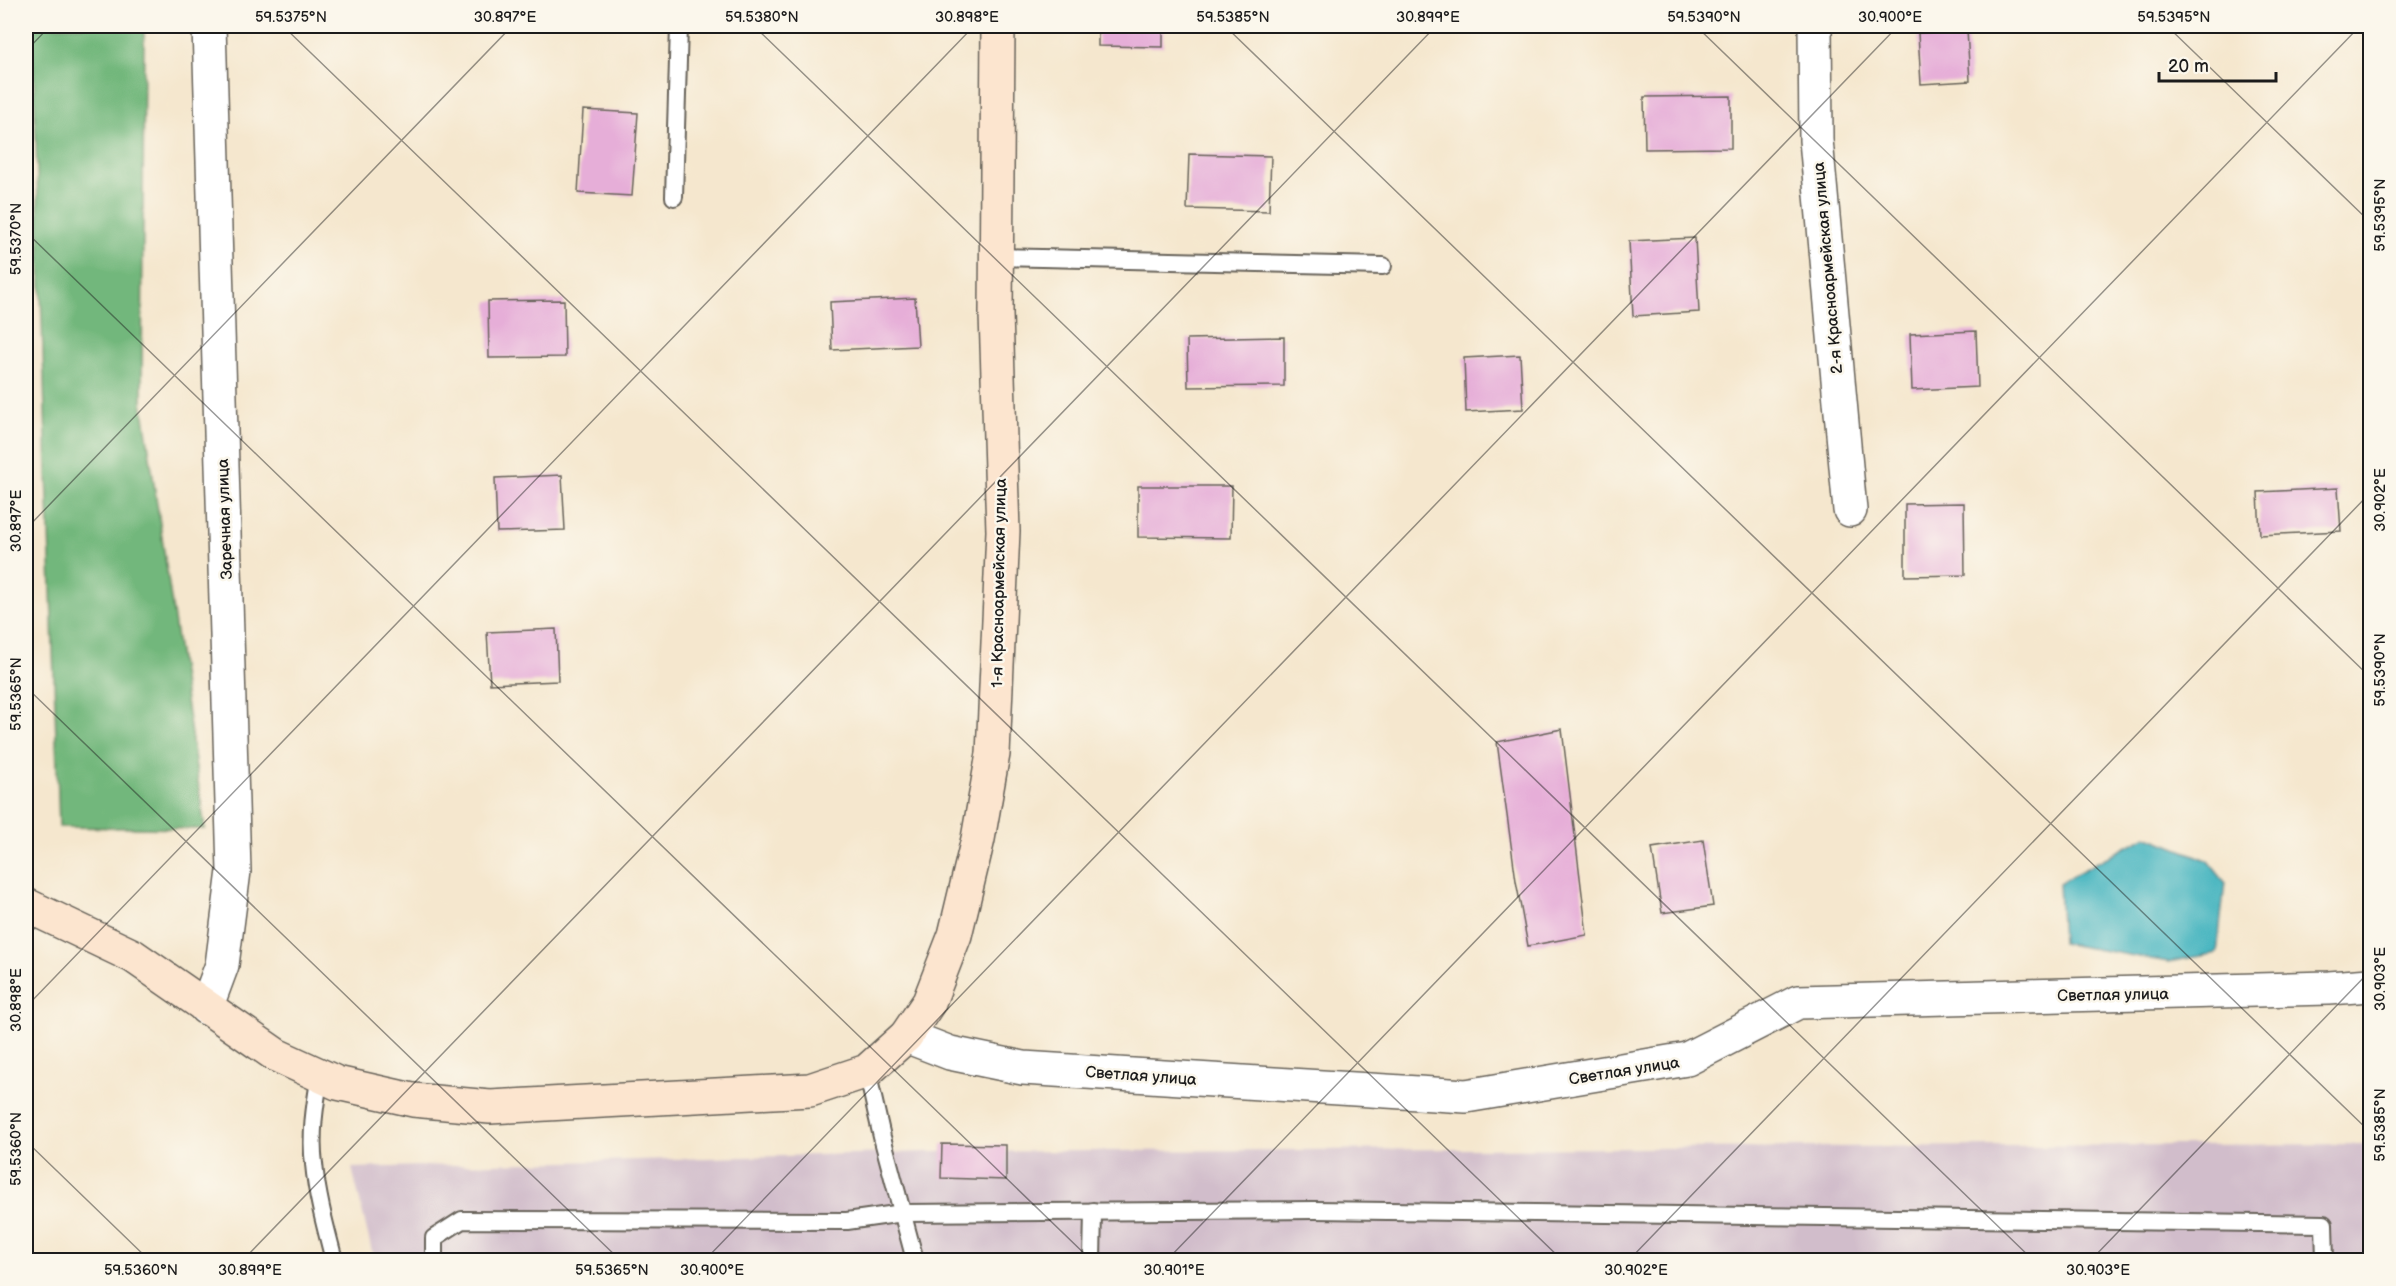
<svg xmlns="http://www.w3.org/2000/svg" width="2396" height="1286" font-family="'Balsamiq Sans',sans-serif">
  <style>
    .industrial { fill: #d1bdcb }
    .forest { fill: #72b77c; stroke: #476a4c; stroke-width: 1.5 }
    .water { fill: #46b5c0; stroke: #31686e; stroke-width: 1.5 }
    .building { fill: #e6aed8 }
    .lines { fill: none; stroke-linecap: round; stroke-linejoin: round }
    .lane-casing { stroke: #68635a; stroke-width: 20 }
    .street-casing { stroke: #68635a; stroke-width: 36 }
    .secondary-casing { stroke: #68635a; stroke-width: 36 }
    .lane { stroke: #fff; stroke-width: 16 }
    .street { stroke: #fff; stroke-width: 33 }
    .secondary { stroke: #fce5cf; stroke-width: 33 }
    .ticks { fill: none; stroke: #1c1c1c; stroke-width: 1.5; stroke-opacity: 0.45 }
    .labels { text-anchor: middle; stroke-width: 5; stroke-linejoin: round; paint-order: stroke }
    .street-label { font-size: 16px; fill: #1c1c1c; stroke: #fbf7ec }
    .neatline { fill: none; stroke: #1c1c1c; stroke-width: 2 }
    .ticks-label { font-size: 15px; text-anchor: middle; fill: #1c1c1c }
  </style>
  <rect width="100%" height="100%" fill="#fbf7ec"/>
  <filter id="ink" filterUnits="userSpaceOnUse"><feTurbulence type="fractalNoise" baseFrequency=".0167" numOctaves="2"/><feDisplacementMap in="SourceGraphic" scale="12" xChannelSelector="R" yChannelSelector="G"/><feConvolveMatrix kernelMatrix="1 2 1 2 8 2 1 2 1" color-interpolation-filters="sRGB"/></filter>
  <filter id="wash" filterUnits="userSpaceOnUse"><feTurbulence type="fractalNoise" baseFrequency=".008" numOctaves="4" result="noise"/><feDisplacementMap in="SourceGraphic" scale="24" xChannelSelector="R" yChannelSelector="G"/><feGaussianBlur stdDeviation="1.35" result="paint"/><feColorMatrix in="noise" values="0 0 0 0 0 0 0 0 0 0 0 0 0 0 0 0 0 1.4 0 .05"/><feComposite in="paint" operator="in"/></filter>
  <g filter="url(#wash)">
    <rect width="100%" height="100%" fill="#f5e7ce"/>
    <polygon class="industrial" points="2370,1144 2370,1260 374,1260 352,1168 925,1152"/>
    <polygon class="forest" points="32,26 144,26 142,402 205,829 59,827"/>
    <polygon class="water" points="2146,836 2207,860 2225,882 2217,953 2168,962 2062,943 2059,883"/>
    <g id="blocks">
      <g class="building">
        <polygon points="1098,26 1163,26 1163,47 1098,46"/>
        <polygon points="1967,30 1970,81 1921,84 1918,33"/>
        <polygon points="1731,96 1731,148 1645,149 1644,97"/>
        <polygon points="583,110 638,113 632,196 578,193"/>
        <polygon points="1189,154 1271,156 1269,211 1187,209"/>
        <polygon points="1695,238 1699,312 1633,316 1629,241"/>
        <polygon points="915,298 918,346 832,350 830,302"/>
        <polygon points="564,300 565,357 489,358 488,301"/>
        <polygon points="1976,331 1978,387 1912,390 1910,334"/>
        <polygon points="1284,337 1284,386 1188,387 1187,339"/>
        <polygon points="1520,355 1523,409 1466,412 1464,358"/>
        <polygon points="562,475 565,530 497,532 495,478"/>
        <polygon points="1138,486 1232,486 1231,538 1138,537"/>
        <polygon points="2338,488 2341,531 2260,535 2258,492"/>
        <polygon points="1964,503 1965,575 1905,576 1905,504"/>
        <polygon points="556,629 558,681 490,684 487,632"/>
        <polygon points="1562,729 1587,935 1528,946 1516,881 1497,742"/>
        <polygon points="1703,840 1713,906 1662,913 1652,848"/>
        <polygon points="942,1144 1006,1145 1006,1180 941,1178"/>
      </g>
    </g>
  </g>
  <g filter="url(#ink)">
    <use href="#blocks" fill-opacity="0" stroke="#68635a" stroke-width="1.5"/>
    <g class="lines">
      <g class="lane-casing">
        <g id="lane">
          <polyline points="674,197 679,26"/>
          <polyline points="996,257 1383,266"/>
          <polyline points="867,1071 882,1137 915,1260"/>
          <path d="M320,1075C315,1104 310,1135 314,1164C317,1197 326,1229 334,1260"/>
          <polyline points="434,1260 434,1238 462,1220 847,1221 903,1213 1315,1210 2324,1224 2325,1260"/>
          <polyline points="1092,1260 1093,1211"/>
        </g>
      </g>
      <g class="street-casing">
        <g id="street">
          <polyline points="1815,26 1816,140 1850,510"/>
          <polyline points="206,1008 222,965 234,871 209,26"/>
          <polyline points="906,1036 950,1053 1023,1068 1466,1096 1687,1059 1798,1002 2329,988 2370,985"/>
        </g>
      </g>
      <g class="secondary-casing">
        <polyline id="secondary" points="26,905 133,956 276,1055 337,1083 413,1100 490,1107 810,1090 867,1071 906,1036 929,1002 955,935 978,839 993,754 1003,531 996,314 998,26"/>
      </g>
      <use href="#lane" class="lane"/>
      <use href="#street" class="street"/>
      <use href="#secondary" class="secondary"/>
    </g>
  </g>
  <path class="ticks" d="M283,26L1562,1260M754,26L2033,1260M1225,26L2370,1132M1696,26L2370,677M2167,26L2370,222M26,51L50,26M26,232L1091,1260M26,529L512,26M26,687L620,1260M26,1007L974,26M26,1141L149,1260M243,1260L1436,26M705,1260L1898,26M1167,1260L2360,26M1629,1260L2370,493M2091,1260L2370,971"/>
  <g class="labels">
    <g class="street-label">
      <text transform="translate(1827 268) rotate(-95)" y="6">2-я Красноармейская улица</text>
      <text transform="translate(224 519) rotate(-92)" y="6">Заречная улица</text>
      <text transform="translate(998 583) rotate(-89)" y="6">1-я Красноармейская улица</text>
      <text transform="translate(2113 994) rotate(-1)" y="6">Светлая улица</text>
      <text transform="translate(1624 1070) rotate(-9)" y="6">Светлая улица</text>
      <text transform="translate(1141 1075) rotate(4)" y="6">Светлая улица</text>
    </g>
  </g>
  <rect width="2396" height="1286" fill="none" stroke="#fbf7ec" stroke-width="66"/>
  <path d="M2159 72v9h117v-9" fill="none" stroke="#1c1c1c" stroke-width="3"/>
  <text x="2168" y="72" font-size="18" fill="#1c1c1c" stroke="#fbf7ec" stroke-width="4.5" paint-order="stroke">20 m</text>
  <rect x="33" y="33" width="2330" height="1220" class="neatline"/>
  <g class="ticks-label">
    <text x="291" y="22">59.5375°N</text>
    <text x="505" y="22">30.897°E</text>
    <text x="762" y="22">59.5380°N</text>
    <text x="967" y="22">30.898°E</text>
    <text x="1233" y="22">59.5385°N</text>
    <text x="1428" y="22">30.899°E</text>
    <text x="1704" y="22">59.5390°N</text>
    <text x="1890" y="22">30.900°E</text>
    <text x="2174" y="22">59.5395°N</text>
    <text transform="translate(2380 215) rotate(-90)" y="5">59.5395°N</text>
    <text transform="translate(16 239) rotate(-90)" y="5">59.5370°N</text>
    <text transform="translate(2380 500) rotate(-90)" y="5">30.902°E</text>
    <text transform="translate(16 521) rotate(-90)" y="5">30.897°E</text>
    <text transform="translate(2380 670) rotate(-90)" y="5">59.5390°N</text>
    <text transform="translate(16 694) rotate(-90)" y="5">59.5365°N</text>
    <text transform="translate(2380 979) rotate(-90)" y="5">30.903°E</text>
    <text transform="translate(16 1000) rotate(-90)" y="5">30.898°E</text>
    <text transform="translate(2380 1125) rotate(-90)" y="5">59.5385°N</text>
    <text transform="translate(16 1149) rotate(-90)" y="5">59.5360°N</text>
    <text x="141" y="1275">59.5360°N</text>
    <text x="250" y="1275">30.899°E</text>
    <text x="612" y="1275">59.5365°N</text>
    <text x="712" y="1275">30.900°E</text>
    <text x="1174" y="1275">30.901°E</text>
    <text x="1636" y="1275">30.902°E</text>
    <text x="2098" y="1275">30.903°E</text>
  </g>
</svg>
